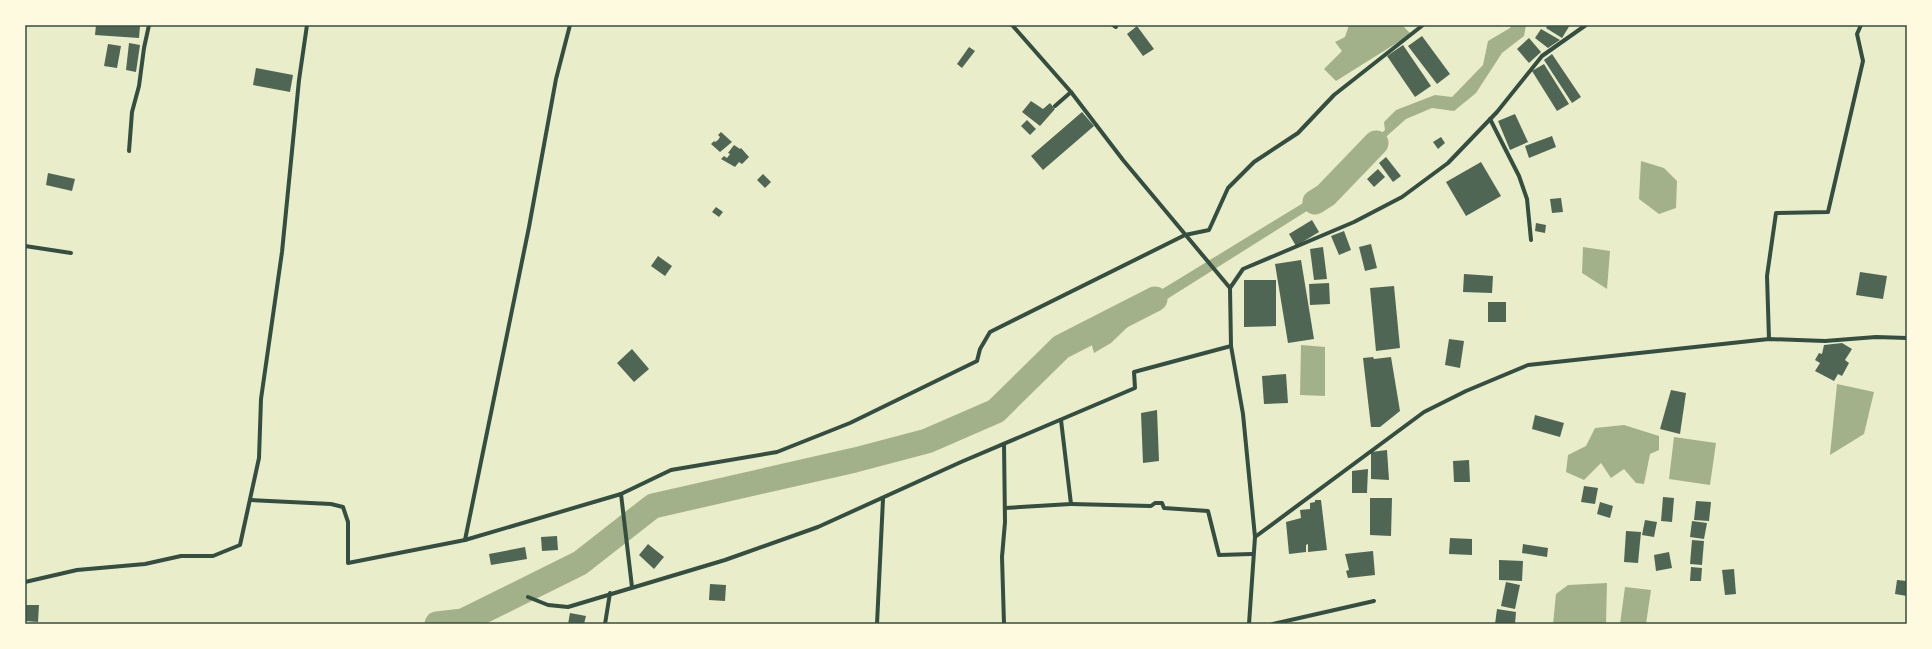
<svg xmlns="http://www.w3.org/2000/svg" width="1932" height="649" font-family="'Roboto Condensed',sans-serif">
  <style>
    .water { fill: #a3b18a }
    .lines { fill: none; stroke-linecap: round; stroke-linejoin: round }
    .river { stroke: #a3b18a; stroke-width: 25 }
    .building { fill: #4f6655 }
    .minor { stroke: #344e41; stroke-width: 4 }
    .neatline { fill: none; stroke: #344e41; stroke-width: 1.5 }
  </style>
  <rect width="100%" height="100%" fill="#e9edc9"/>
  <g class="water">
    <polygon points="1349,25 1402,25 1411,34 1336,81 1324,69 1342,51 1335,42 1345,37"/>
    <polygon points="1512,25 1526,25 1524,36 1502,53 1476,93 1454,111 1432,108 1406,119 1379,143 1356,180 1137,318 1111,343 1094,353 1091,342 1106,336 1128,310 1349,175 1361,151 1385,130 1384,122 1396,110 1435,95 1452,97 1483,65 1488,41 1510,28"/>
    <polygon points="1641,161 1664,168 1677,181 1676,208 1659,214 1639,199"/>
    <polygon points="1583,247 1610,251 1607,289 1582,273"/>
    <polygon points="1301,345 1325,347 1325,396 1300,395"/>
    <polygon points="1837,384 1874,392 1864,434 1830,455"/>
    <polygon points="1624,425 1659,436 1659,450 1650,454 1644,484 1636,483 1624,469 1611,478 1601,463 1584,480 1566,472 1568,455 1586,446 1595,428"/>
    <polygon points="1674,437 1716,443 1710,485 1669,479"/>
    <polygon points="1607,583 1606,624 1553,624 1556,594 1568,585"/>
    <polygon points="1625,587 1651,590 1646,624 1620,624"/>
  </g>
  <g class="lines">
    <g class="river">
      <polyline points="1315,202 1326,195 1376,143"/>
      <polyline points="437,624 463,621 580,563 653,506 855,460 927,441 996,411 1061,347 1155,299"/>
    </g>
  </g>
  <g class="building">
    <polygon points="96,25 140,26 139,38 95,35"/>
    <polygon points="1548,25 1570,25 1562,38 1546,28"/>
    <polygon points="1137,26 1154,49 1143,56 1127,34"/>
    <polygon points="1541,29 1560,40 1548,48 1535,38"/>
    <polygon points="1422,36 1450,74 1437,84 1408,46"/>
    <polygon points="1529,38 1541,52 1529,63 1517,49"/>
    <polygon points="129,43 140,45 136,72 126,70"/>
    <polygon points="108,44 121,46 117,68 104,66"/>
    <polygon points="1403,45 1431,86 1415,97 1387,56"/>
    <polygon points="969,47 975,51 962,68 957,64"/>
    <polygon points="1552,54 1581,97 1572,103 1544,60"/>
    <polygon points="1544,64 1569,104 1557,111 1532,71"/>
    <polygon points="256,68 293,75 290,92 253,85"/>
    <polygon points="1031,101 1043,109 1050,103 1055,109 1040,126 1022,112"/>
    <polygon points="1082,112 1094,126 1043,170 1031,156"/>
    <polygon points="1515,114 1528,142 1510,150 1498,121"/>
    <polygon points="1027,120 1036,129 1030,135 1021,126"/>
    <polygon points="721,132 732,142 720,152 711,144 714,141 715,142 718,140 720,137 718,135"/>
    <polygon points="1552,136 1556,147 1529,158 1525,146"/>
    <polygon points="1441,137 1445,143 1438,149 1433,142"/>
    <polygon points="734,145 740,149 741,148 749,157 742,164 739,162 735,167 721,159 724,156 727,158 730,154 728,153"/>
    <polygon points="1386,157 1401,176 1393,182 1379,163"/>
    <polygon points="1481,162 1501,196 1466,216 1446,182"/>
    <polygon points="1378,169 1385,177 1374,187 1367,179"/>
    <polygon points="48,173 75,179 72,191 46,185"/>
    <polygon points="763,174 771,182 765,188 757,180"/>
    <polygon points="1561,198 1563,212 1552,213 1550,199"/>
    <polygon points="716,207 723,212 719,217 712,212"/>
    <polygon points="1312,220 1319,232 1296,246 1289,234"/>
    <polygon points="1536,223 1546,225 1545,233 1535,231"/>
    <polygon points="1344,231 1351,250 1339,255 1331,236"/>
    <polygon points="1371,244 1377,268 1365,271 1359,247"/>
    <polygon points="1323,247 1327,279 1314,280 1310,249"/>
    <polygon points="658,256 672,266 665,276 651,266"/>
    <polygon points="1301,260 1314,339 1288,343 1275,264"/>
    <polygon points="1860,272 1887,276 1883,299 1856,295"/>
    <polygon points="1464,274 1493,276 1492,293 1463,292"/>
    <polygon points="1244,280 1276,280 1276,326 1244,327"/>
    <polygon points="1329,283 1330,304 1310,305 1309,284"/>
    <polygon points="1394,286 1400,348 1376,351 1370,288"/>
    <rect x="1488" y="302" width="18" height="20"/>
    <polygon points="1449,339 1464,341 1460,368 1445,365"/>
    <polygon points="1842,343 1852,349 1845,360 1849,363 1842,376 1838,374 1834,381 1815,371 1820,363 1815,360 1819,353 1822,354 1824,345"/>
    <polygon points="632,349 649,369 634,382 617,363"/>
    <polygon points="1373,357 1374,359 1391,357 1400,411 1380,427 1371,427 1363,358"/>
    <polygon points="1286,374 1288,403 1264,404 1262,376"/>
    <polygon points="1671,390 1686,393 1680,434 1660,429"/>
    <polygon points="1157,410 1159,461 1143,463 1141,413"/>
    <polygon points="1535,415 1564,423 1560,437 1532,429"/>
    <polygon points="1387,450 1389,480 1371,479 1371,452"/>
    <polygon points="1469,460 1470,482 1454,482 1453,461"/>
    <polygon points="1368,469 1367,493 1352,493 1352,471"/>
    <polygon points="1584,486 1598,488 1595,504 1581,502"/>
    <polygon points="1663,497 1674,498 1672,522 1661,521"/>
    <polygon points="1370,498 1392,498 1391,536 1370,535"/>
    <polygon points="1315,500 1321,500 1327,550 1308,552 1308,544 1306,545 1306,552 1289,554 1286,522 1301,518 1300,510 1310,509 1310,503 1315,502"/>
    <polygon points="1696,501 1711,502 1709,521 1694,520"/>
    <polygon points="1600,502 1613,506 1610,518 1597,514"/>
    <polygon points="1645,520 1657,522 1654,537 1642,535"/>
    <polygon points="1692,521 1707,523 1704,539 1690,537"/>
    <polygon points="1626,531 1641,532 1638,563 1624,562"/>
    <polygon points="557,536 558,550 542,551 541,537"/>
    <polygon points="1450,538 1472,539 1472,555 1449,554"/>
    <polygon points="1692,540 1704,541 1702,565 1690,564"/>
    <polygon points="648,544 664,557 654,569 639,555"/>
    <polygon points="1523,544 1548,548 1547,557 1522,553"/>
    <polygon points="525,547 527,559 491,565 489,554"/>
    <polygon points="1373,551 1375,575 1348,578 1346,571 1349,570 1345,554"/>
    <polygon points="1669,552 1672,568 1656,571 1654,555"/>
    <polygon points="1499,560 1523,561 1522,581 1499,580"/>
    <polygon points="1691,567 1702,568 1701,581 1690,581"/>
    <polygon points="1734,569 1736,594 1725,595 1722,570"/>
    <polygon points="1897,580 1907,581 1907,596 1895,594"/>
    <polygon points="1506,582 1520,585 1515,609 1501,606"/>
    <polygon points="710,584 726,585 725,601 709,600"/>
    <polygon points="25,605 39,605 38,622 25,621"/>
    <polygon points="1497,609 1516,612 1515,624 1495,624"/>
    <polygon points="570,613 586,616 584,624 568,624"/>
  </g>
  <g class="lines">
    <g class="minor">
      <polyline points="1012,25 1071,92"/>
      <polyline points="1113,25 1116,27"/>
      <polyline points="1055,106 1071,92 1123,160 1230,288"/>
      <polyline points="1490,119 1519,176 1527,199 1531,240"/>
      <polyline points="129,151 132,112 139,86 144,48 149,25"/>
      <polyline points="25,246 71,253"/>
      <polyline points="1769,339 1767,276 1776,213 1828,212 1863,61 1857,34 1861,25"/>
      <polyline points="1004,444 1005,522 1002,557 1004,624"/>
      <polyline points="621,494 632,587"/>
      <polyline points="250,500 331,504 343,507 348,522 348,563 465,540 621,494 671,470 777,452 850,423 977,361 980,349 990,332 1185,235 1209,230 1228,188 1254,162 1298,133 1334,95 1423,25"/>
      <polyline points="1071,504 1151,506 1155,503 1162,503 1164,508 1208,511 1219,555 1252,554"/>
      <polyline points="1005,508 1071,504 1061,420"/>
      <polyline points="1255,537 1424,412 1466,391 1528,365 1769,339 1825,341 1876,337 1907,338"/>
      <polyline points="465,540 529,227 556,79 570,25"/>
      <polyline points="25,582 77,570 145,564 181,556 213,556 240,545 259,458 261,399 282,252 299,80 307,25"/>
      <polyline points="528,597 548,605 568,607 725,560 818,527 961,462 1135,388 1134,372 1231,346"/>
      <polyline points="605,624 610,593"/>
      <polyline points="877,624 883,499"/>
      <polyline points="1249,624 1255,537 1243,414 1231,346 1230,288 1243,269 1354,222 1402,197 1448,163 1497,112 1542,56 1586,25"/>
      <polyline points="1273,624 1374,601"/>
    </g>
  </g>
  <rect width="1932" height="649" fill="none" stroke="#fefae0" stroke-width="52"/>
  <rect x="26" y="26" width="1880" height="597" class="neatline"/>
</svg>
